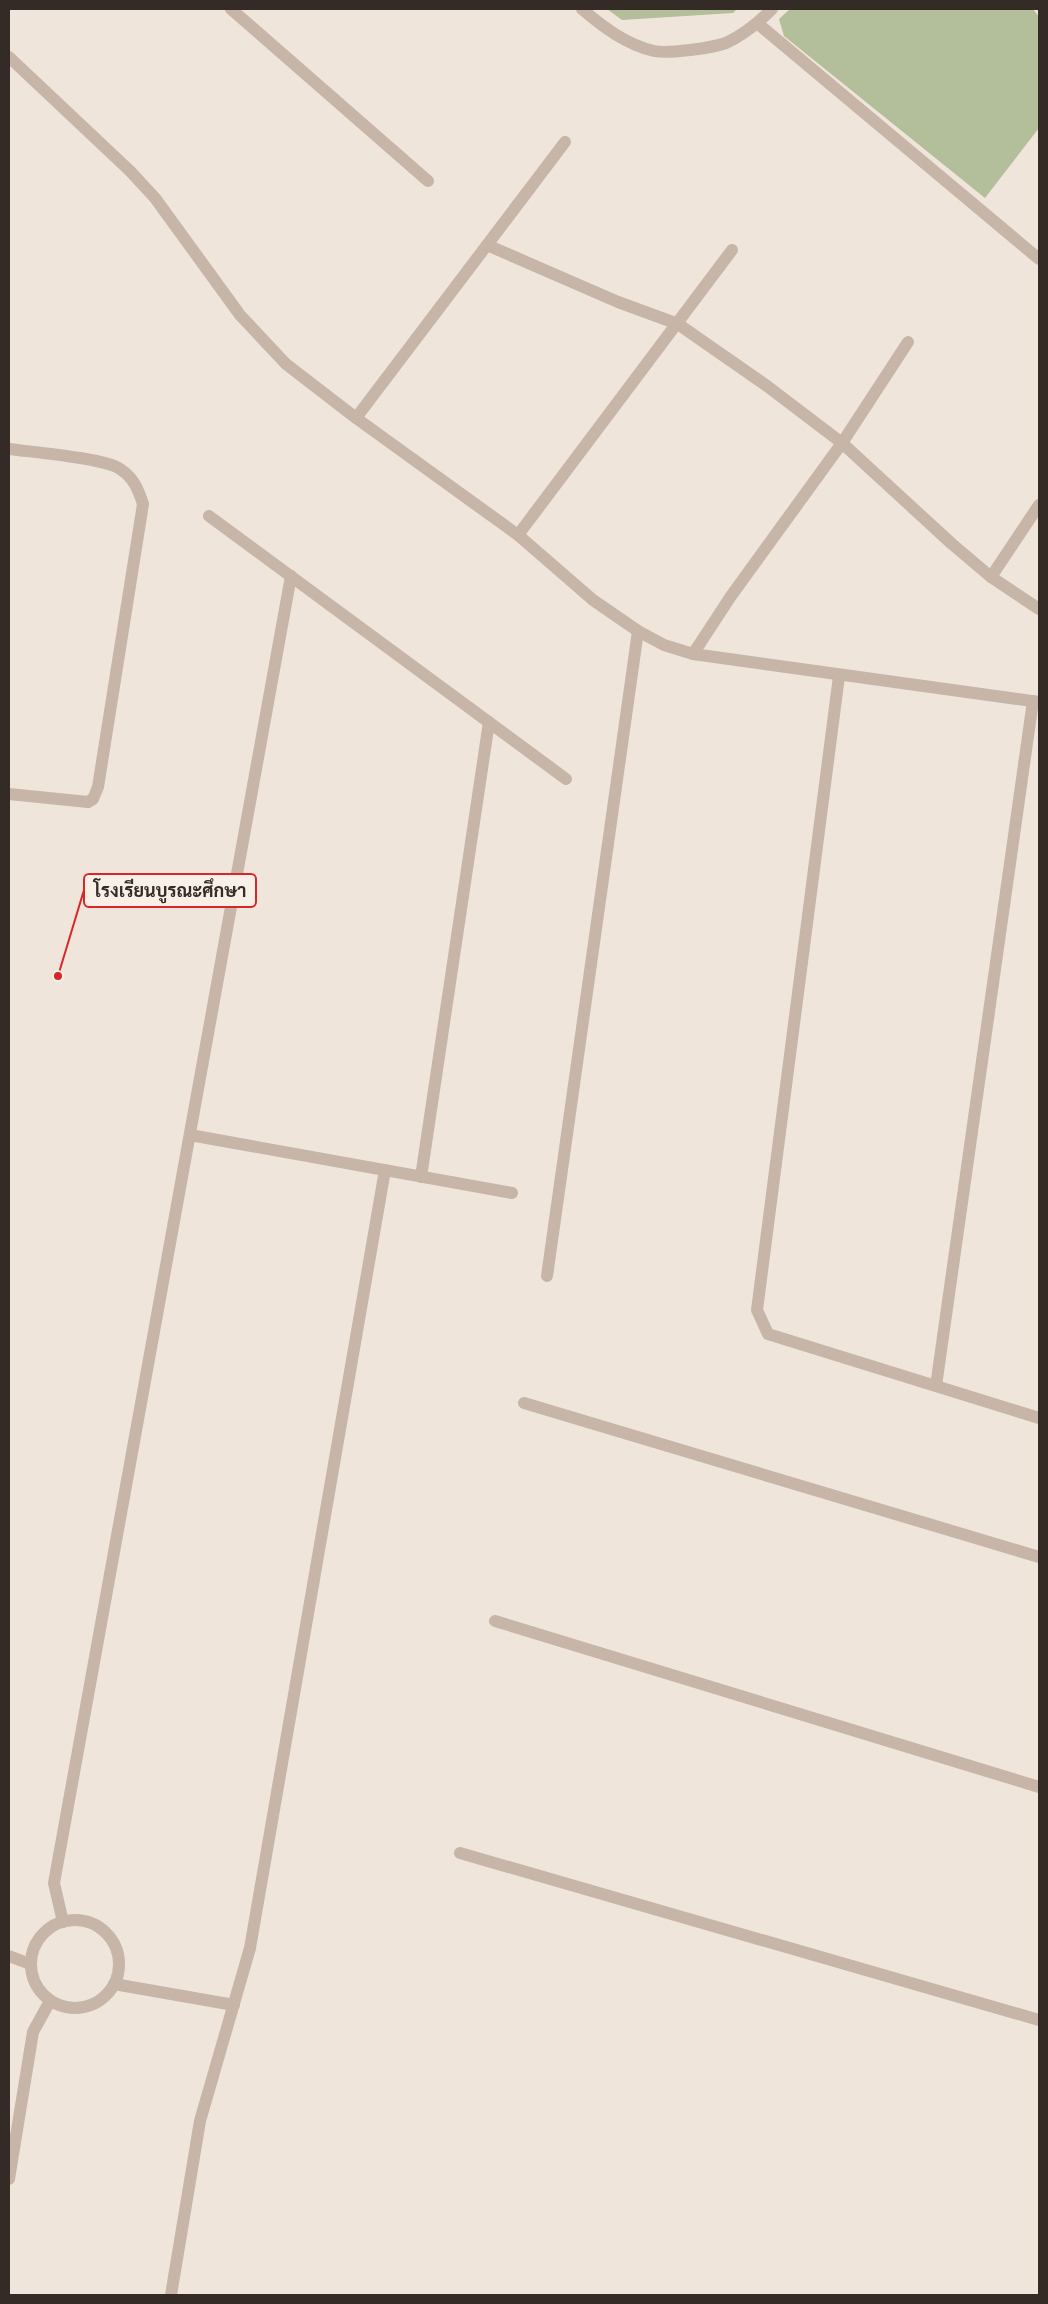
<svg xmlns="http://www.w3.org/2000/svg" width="1048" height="2304" font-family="Helvetica,Sarabun,sans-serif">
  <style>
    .green { fill: #b3be9b }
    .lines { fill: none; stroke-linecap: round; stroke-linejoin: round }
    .minor { stroke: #c7b5a7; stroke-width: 12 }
    .leader { fill: none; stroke: #d62828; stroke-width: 2 }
    .callout-dot { fill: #d62828; stroke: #f8f0e6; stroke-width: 2 }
    .callout { fill: #f8f0e6; stroke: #d62828; stroke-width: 2 }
    .callout-label { font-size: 18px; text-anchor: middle; font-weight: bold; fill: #342b27 }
  </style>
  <rect width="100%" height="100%" fill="#f0e5da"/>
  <g class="green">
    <polygon points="607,9 737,9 733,13 622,20"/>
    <polygon points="790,9 1033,9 1039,17 1039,128 985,198 784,36 779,19"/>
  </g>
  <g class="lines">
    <g class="minor">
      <polyline points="231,9 428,181"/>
      <path d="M582,9C603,27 627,45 654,51C668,54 712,48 726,43C743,35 759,22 772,9"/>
      <polyline points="757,23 1039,259"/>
      <polyline points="9,57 130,171 155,198 240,315 286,364 356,418 518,535 593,600 638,631 664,645 693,654 1039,702"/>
      <polyline points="487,245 618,302 678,324 767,386 842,443 952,544 991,577 1039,609"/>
      <polyline points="356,418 565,142"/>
      <path d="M9,449C31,452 105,458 120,469C134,478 138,489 143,504L98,787L93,799L88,802L9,794"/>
      <polyline points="209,516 566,779"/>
      <polyline points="518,535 732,250"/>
      <polyline points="991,577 1039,505"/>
      <polyline points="693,654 731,596 842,443 908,342"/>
      <polyline points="839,676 757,1310 768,1334 1039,1418"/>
      <polyline points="190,1135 512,1193"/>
      <polyline points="421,1177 489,722"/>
      <polyline points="547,1276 638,631"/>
      <polyline points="936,1386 1033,701"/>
      <polyline points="524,1403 1039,1557"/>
      <polyline points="495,1621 1039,1787"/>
      <polyline points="460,1853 1039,2020"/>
      <circle cx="75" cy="1964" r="44"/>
      <polyline points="63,1922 54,1883 291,576"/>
      <polyline points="9,1956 30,1964"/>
      <polyline points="114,1984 234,2005"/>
      <polyline points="9,2179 33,2032 50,2001"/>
      <polyline points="171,2295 200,2121 250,1948 385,1170"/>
    </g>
  </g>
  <path class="leader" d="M58 976L84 890"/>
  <circle class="callout-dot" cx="58" cy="976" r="5"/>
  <rect class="callout" x="84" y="874" width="172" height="33" rx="5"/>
  <g class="callout-label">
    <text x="170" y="897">โรงเรียนบูรณะศึกษา</text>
  </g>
  <rect width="1048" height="2304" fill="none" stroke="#342b27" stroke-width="20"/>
</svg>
